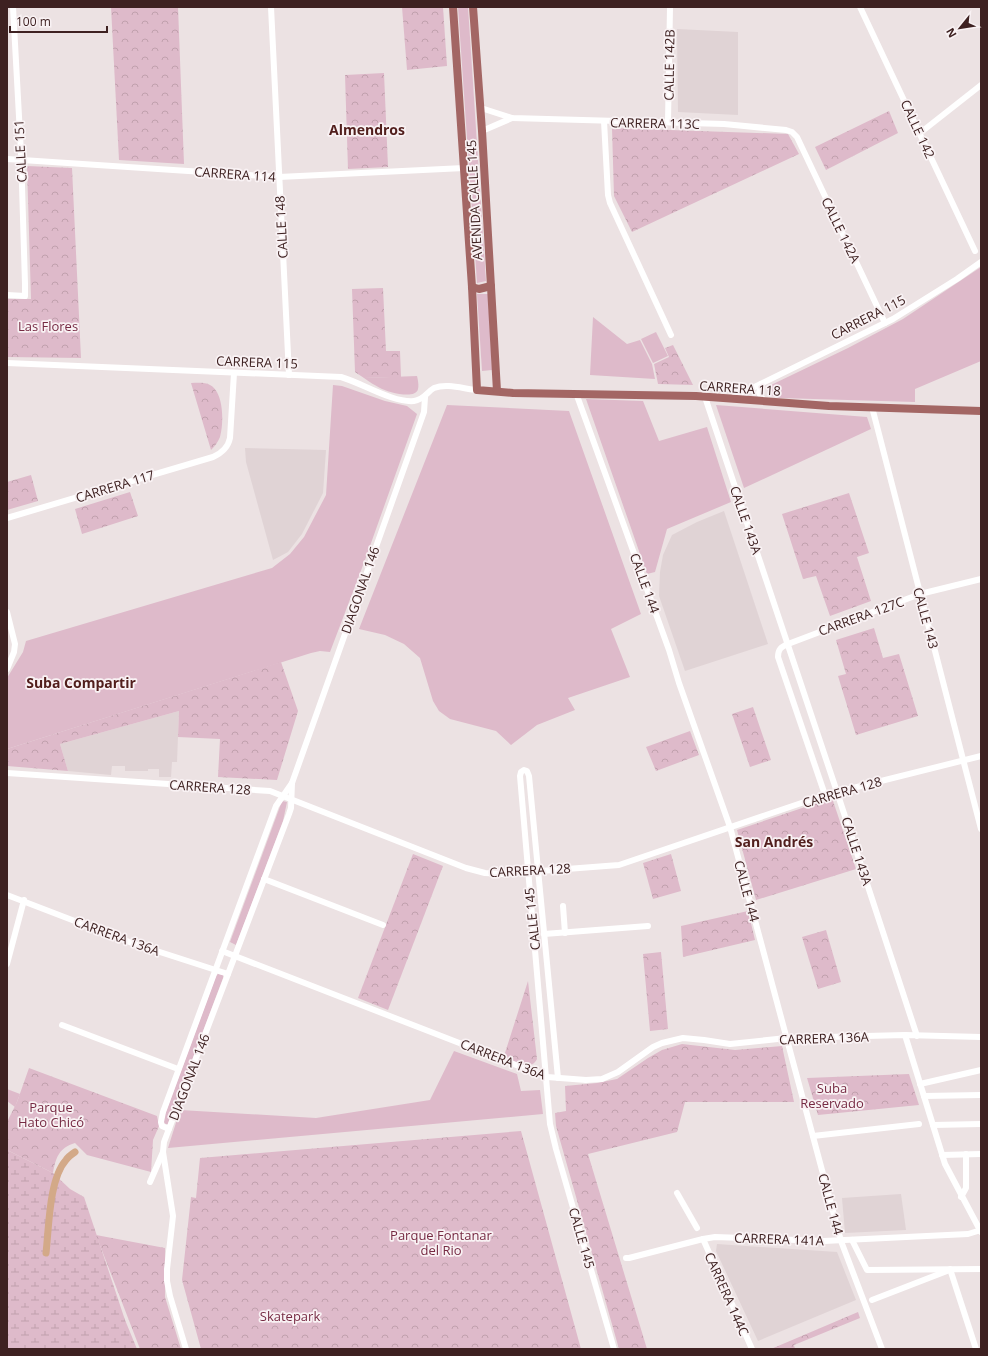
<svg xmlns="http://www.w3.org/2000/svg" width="988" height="1356" font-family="'Open Sans',sans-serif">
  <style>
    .built { fill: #e0d3d5 }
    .grass { fill: #debaca }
    .wetland { fill: url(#wetland-marsh) }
    .park { fill: url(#park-crowns) }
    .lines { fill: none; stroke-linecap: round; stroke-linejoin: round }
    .canal { stroke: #d3a988; stroke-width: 7 }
    .minor { stroke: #fff; stroke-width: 6 }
    .major { stroke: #a36664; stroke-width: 8 }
    .labels { text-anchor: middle; stroke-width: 3.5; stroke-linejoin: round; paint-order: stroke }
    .street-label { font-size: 13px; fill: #3e2121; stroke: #f9f2f4 }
    .park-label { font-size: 13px; fill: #762a43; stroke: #f9f2f4 }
    .neighbourhood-label { font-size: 14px; font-weight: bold; fill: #511e1c; stroke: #f9f2f4 }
  </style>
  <defs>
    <pattern id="wetland-marsh" width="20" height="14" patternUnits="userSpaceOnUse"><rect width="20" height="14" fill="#debaca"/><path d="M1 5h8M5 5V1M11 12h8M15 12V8" fill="none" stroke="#c0a0ad"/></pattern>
    <pattern id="park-crowns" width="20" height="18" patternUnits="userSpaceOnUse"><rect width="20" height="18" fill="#debaca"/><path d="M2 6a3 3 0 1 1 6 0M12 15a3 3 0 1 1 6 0" fill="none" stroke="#c0a0ad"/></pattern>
  </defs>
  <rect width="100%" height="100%" fill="#ece2e3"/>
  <g class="built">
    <polygon points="677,29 738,32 738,115 678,112"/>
    <polygon points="245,448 326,450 323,493 302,534 288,552 273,560 246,462"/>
    <polygon points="724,511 768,644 685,671 659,596 660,572 663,555 672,535 697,522"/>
    <polygon points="179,711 177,762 172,762 171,777 159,777 159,769 148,769 148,771 125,771 125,766 112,766 111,775 68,771 60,744"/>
    <polygon points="901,1194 906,1230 845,1233 842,1198"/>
    <polygon points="717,1244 837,1252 856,1300 758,1341 716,1251"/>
  </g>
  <g class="grass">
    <polygon points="458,7 468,7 486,281 477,283"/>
    <path d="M981,267V361L915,389V402L780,398C773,396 768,396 767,389L771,385L848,348L903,319Z"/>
    <polygon points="477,294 488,294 492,370 482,371"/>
    <polygon points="593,317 627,344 640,340 652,364 655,379 590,375"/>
    <polygon points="656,332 668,356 653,363 641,339"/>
    <path d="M417,376C418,380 419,386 418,389C416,400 387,392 380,388C375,385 369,382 364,378Z"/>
    <polygon points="333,385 342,386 385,401 407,406 417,414 365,560 330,652 320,651 311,653 7,749 7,678 23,652 26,641 272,568 290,554 304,537 326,495"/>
    <polygon points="586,399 643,401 659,441 707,427 731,502 667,529 655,572 647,574"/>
    <polygon points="447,405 569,411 641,614 611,629 630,677 568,698 575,710 537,725 511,745 496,731 450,719 439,711 433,701 420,658 404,644 385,635 359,629"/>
    <polygon points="716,405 867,417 871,429 744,488"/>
    <polygon points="282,801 287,802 283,821 236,945 230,942"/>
    <polygon points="218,974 223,975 223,978 168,1124 166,1124 164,1123 163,1120 216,976"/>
    <polygon points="454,1051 517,1074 521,1091 540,1090 543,1114 168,1148 180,1110 316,1118 430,1100"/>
    <polygon points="7,1089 20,1094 15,1107 7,1101"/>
  </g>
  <polygon class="wetland" points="7,1150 53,1173 70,1189 84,1197 125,1320 137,1349 7,1349"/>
  <g class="park">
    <polygon points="111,7 178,7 184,164 119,160"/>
    <polygon points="402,7 443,7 447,66 407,70"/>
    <polygon points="384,73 388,167 348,169 345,75"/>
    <polygon points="889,111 898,133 826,170 815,147"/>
    <polygon points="612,128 788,134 799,154 632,232 614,196"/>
    <polygon points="27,166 72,168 81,358 7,357 7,299 31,299"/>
    <polygon points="383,288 386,351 400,351 401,377 364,378 355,372 352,289"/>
    <polygon points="673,345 693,385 658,384 654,364 669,357 665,348"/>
    <path d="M191,383C197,383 205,382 210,385C224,392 224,424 220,437C218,442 215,446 211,450Z"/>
    <polygon points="31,475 38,501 7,510 7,482"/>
    <polygon points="130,492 138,516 82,534 75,509"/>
    <polygon points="849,493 869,553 857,557 871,601 830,616 816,576 803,579 782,514"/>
    <polygon points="874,628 883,658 899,654 918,716 856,735 838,676 846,674 836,640"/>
    <polygon points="281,662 298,711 277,780 218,777 220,739 178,737 179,711 60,744 68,771 7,766 7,749"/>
    <polygon points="753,707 771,760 750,767 732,714"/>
    <polygon points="690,731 699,755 656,771 646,747"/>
    <polygon points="832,798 856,869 756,900 737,830"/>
    <polygon points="413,854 443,866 388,1010 358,998"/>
    <polygon points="671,854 681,891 653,899 643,863"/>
    <polygon points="748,911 755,940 683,957 681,926"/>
    <polygon points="826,930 841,982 818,989 802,937"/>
    <polygon points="661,952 668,1029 650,1031 643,954"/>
    <path d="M528,981L537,1059C530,1073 514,1061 504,1056Z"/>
    <polygon points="682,1044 735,1050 782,1046 794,1102 685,1102 677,1132 588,1154 647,1349 619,1349 556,1126 555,1113 566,1111 565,1086 597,1083 617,1079 648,1058 662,1050"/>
    <path d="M29,1068L157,1116L159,1126L153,1140L151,1172L87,1155L75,1143C59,1148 56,1157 53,1173L7,1150V1122L17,1102Z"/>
    <polygon points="909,1074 919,1105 818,1115 807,1078"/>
    <polygon points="521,1131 581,1349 201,1349 182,1280 191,1197 196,1198 200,1158"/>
    <polygon points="96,1235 165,1248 165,1297 181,1349 140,1349"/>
    <polygon points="858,1312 860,1318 794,1345 795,1349 771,1349"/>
  </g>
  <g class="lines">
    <path class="canal" d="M46,1253C49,1227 49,1179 66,1160C68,1157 72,1154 75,1152"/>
    <g class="minor">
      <polyline points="271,7 289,375"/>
      <polyline points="860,7 975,251"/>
      <polyline points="481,108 512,118 724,124 786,130 792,132 797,137 885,323"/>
      <polyline points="604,121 608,195 610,203 671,335"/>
      <polyline points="668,122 670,7"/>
      <polyline points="482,131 512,118"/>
      <polyline points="920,133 981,85"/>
      <polyline points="7,159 279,177 464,168"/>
      <polyline points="7,295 25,296 25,284 21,153 13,7"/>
      <path d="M7,363L341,377C362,383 393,403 414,401C424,400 427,392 434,388C447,383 464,389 477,390"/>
      <polyline points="761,384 759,393 764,401"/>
      <polyline points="576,393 669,650 679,683 730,827 841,1241 882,1349"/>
      <polyline points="705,397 837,792 917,1036"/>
      <polyline points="732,398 893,319 957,279 981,262"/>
      <polyline points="872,407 981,829"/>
      <path d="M7,518L213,457C222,453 228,448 230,438L234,373"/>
      <polyline points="7,612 15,644 14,652 7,669"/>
      <polyline points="7,773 270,791 466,868 485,873 502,874 619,865 825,795 981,756"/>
      <path d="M825,795L778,657C778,649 781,647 788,644L920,594L981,579"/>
      <polyline points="264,879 383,925"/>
      <polyline points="7,895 132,943 228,974"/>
      <polyline points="563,906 565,933"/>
      <polyline points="544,934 648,926"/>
      <polyline points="222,951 547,1077 586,1080 602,1079 618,1072 653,1047 662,1043 683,1038 704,1040 730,1044 787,1038 905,1035 981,1037"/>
      <polyline points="7,964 24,900"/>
      <polyline points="62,1025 178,1069"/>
      <polyline points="905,1035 945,1164 981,1232"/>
      <polyline points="558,1078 529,776 527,771 524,770 521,772 520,776 550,1124 556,1149 614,1349"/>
      <polyline points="920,1084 981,1070"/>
      <polyline points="924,1096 981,1095"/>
      <polyline points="933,1125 981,1124"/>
      <polyline points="169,1129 162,1126 161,1122 163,1112 276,806 292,783"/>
      <polyline points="813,1136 919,1124"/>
      <polyline points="942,1155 981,1154"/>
      <polyline points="150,1182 163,1152"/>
      <polyline points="677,1193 697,1228"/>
      <polyline points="961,1197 966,1188 966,1154"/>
      <polyline points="703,1239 752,1349"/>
      <polyline points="852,1240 867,1270 981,1269"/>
      <polyline points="626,1258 629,1258 703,1239 715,1237 824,1241 968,1234 981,1230"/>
      <polyline points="950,1269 976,1349"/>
      <polyline points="872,1300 947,1271"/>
      <polyline points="186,1349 170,1296 167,1281 167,1269 173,1216 163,1152 164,1142 289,814 291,808 292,783 424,412 425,397"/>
    </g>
    <g class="major">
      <polyline points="453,7 472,287 477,390 513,393 696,396 829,406 981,411"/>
      <polyline points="473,7 482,131 497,391"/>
      <polyline points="472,287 479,289 491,286"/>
    </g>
  </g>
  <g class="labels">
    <g class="street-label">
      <text transform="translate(669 65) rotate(-89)" y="5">CALLE 142B</text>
      <text transform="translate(655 123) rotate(1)" y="5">CARRERA 113C</text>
      <text transform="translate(918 129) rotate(65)" y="5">CALLE 142</text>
      <text transform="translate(20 151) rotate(-93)" y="5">CALLE 151</text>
      <text transform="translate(235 174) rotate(4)" y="5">CARRERA 114</text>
      <text transform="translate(474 200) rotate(-93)" y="5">AVENIDA CALLE 145</text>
      <text transform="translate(281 227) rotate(-93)" y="5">CALLE 148</text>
      <text transform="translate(841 230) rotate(64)" y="5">CALLE 142A</text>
      <text transform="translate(868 317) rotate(-27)" y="5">CARRERA 115</text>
      <text transform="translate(257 362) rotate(2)" y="5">CARRERA 115</text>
      <text transform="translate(740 388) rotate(4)" y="5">CARRERA 118</text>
      <text transform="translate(115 486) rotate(-17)" y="5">CARRERA 117</text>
      <text transform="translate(746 520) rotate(71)" y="5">CALLE 143A</text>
      <text transform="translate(645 583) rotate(70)" y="5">CALLE 144</text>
      <text transform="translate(360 590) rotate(-71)" y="5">DIAGONAL 146</text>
      <text transform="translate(861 616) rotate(-20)" y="5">CARRERA 127C</text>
      <text transform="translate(926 618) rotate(75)" y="5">CALLE 143</text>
      <text transform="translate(210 787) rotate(4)" y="5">CARRERA 128</text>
      <text transform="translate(842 792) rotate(-16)" y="5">CARRERA 128</text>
      <text transform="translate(857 851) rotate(72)" y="5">CALLE 143A</text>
      <text transform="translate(530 870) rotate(-3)" y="5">CARRERA 128</text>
      <text transform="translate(747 891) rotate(75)" y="5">CALLE 144</text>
      <text transform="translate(532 919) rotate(-96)" y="5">CALLE 145</text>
      <text transform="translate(117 936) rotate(20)" y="5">CARRERA 136A</text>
      <text transform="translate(824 1038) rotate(-2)" y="5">CARRERA 136A</text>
      <text transform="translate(503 1059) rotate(21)" y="5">CARRERA 136A</text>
      <text transform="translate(189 1077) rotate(-69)" y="5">DIAGONAL 146</text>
      <text transform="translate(831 1204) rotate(75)" y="5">CALLE 144</text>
      <text transform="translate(582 1238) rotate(74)" y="5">CALLE 145</text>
      <text transform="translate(779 1239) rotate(2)" y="5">CARRERA 141A</text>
      <text transform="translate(727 1294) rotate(66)" y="5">CARRERA 144C</text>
    </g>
    <g class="park-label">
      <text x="48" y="331">Las Flores</text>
      <text x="832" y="1093">Suba<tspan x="832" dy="15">Reservado</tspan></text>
      <text x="51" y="1112">Parque<tspan x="51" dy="15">Hato Chicó</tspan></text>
      <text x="441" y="1240">Parque Fontanar<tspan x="441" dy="15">del Rio</tspan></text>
      <text x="290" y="1321">Skatepark</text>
    </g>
    <g class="neighbourhood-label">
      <text x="367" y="135">Almendros</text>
      <text x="81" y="688">Suba Compartir</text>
      <text x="774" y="847">San Andrés</text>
    </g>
  </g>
  <rect width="988" height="1356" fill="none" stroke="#3e2121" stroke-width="16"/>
  <g transform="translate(960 28) rotate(240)" stroke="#f9f2f4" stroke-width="3" paint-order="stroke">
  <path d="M0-3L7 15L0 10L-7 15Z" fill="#3e2121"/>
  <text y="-6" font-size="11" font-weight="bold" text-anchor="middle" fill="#3e2121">N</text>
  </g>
  <path d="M10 26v6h97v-6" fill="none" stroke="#3e2121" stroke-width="2"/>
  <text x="16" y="26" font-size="12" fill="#3e2121" stroke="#f9f2f4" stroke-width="3" paint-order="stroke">100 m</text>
</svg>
